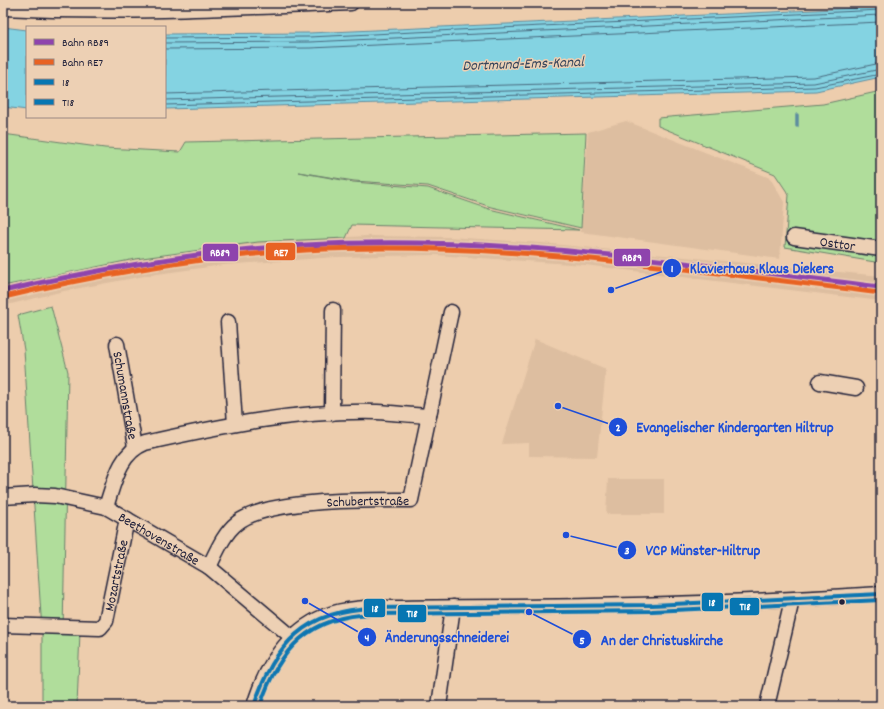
<svg xmlns="http://www.w3.org/2000/svg" width="884" height="709" font-family="Dekko,sans-serif">
  <style>
    .built { fill: #ddbea0 }
    .green { fill: #b0dd9b; stroke: #69806b }
    .water { fill: #84d3e2; stroke: #5d8c9f }
    .lines { fill: none; stroke-linecap: round; stroke-linejoin: round }
    .shore { stroke: #49697e; stroke-width: 1 }
    .stream { stroke: #5d8c9f; stroke-width: 3.5 }
    .minor-casing { stroke: #22223b; stroke-width: 17 }
    .minor { stroke: #edd0b4; stroke-width: 14 }
    .bus-1-casing { stroke: #edd0b4; stroke-width: 7 }
    .bus-2-casing { stroke: #edd0b4; stroke-width: 7 }
    .bus-1 { stroke: #0776b2; stroke-width: 4 }
    .bus-2 { stroke: #0776b2; stroke-width: 4 }
    .rail-1-casing { stroke: #edd0b4; stroke-width: 8 }
    .rail-2-casing { stroke: #edd0b4; stroke-width: 8 }
    .rail-1 { stroke: #8e44ad; stroke-width: 5 }
    .rail-2 { stroke: #e86223; stroke-width: 5 }
    .bus-dot { fill: #22223b; stroke: #edd0b4; stroke-width: 1.5 }
    .labels { text-anchor: middle; stroke-width: 3; stroke-linejoin: round; paint-order: stroke }
    .street-label { font-size: 14px; fill: #22223b; stroke: #edd0b4 }
    .water-label { font-size: 15px; font-style: italic; fill: #36455c; stroke: #edd0b4 }
    .leader { fill: none; stroke: #1d4ed8; stroke-width: 1.5 }
    .callout-dot { fill: #1d4ed8; stroke: #edd0b4; stroke-width: 1.5 }
    .mark-label { font-size: 12px; text-anchor: middle; font-weight: bold; fill: #fff }
    .callout-label { font-size: 15px; text-anchor: middle; font-weight: bold; fill: #1d4ed8; stroke: #edd0b4; stroke-width: 3; stroke-linejoin: round; paint-order: stroke }
    .line-badge { stroke: #edd0b4; stroke-width: 1.5 }
    .badge-label { font-size: 11px; text-anchor: middle; font-weight: bold; fill: #fff }
  </style>
  <rect width="100%" height="100%" fill="#edcdad"/>
  <filter id="ink" filterUnits="userSpaceOnUse"><feTurbulence type="fractalNoise" baseFrequency=".025" numOctaves="2"/><feDisplacementMap in="SourceGraphic" scale="8" xChannelSelector="R" yChannelSelector="G"/><feConvolveMatrix kernelMatrix="1 2 1 2 8 2 1 2 1" color-interpolation-filters="sRGB"/></filter>
  <g filter="url(#ink)">
    <g class="built">
      <polygon points="626,121 770,178 784,202 780,259 581,232 588,132"/>
      <polygon points="367,236 448,237 541,243 881,276 881,301 585,265 435,255 336,257 223,265 150,275 64,291 3,306 3,286 135,259 258,242"/>
      <polygon points="535,339 606,369 597,457 529,456 529,443 502,444"/>
      <polygon points="608,479 664,479 664,514 606,514"/>
    </g>
    <g class="green">
      <polygon points="881,91 881,263 785,247 789,195 775,174 658,126 658,118 823,104"/>
      <polygon points="586,133 581,228 491,207 428,186 354,181 298,172 353,182 428,188 489,209 579,230 352,225 346,238 258,242 135,259 3,286 3,134 105,148 180,152 186,142"/>
      <polygon points="51,306 68,372 63,631 80,632 77,706 42,706 42,631 24,350 18,315"/>
    </g>
    <g class="water">
      <polygon points="881,7 881,77 816,91 165,109 165,34 309,33"/>
      <polygon points="3,27 27,30 27,110 3,107"/>
    </g>
    <g class="lines">
      <g class="shore">
        <polyline points="165,38 309,37 881,10"/>
        <polyline points="165,43 310,42 881,15"/>
        <polyline points="165,49 310,48 881,22"/>
        <polyline points="165,94 814,77 881,63"/>
        <polyline points="165,100 814,83 881,69"/>
        <polyline points="165,105 815,87 881,74"/>
      </g>
      <polyline class="stream" points="797,115 797,126"/>
      <g class="minor-casing">
        <g id="minor">
          <path d="M3,8C119,14 235,8 351,3"/>
          <path id="s1" d="M794,237L881,249"/>
          <polyline points="228,322 235,424"/>
          <path id="s2" d="M117,344L135,447"/>
          <polyline points="820,382 856,388"/>
          <polyline points="332,413 333,310"/>
          <path id="s3" d="M3,497L35,495L55,496L106,507L209,567L292,637"/>
          <path d="M106,507C114,483 119,453 145,443C220,426 299,410 377,412C394,413 411,415 429,416"/>
          <path id="s4" d="M209,567C216,553 224,533 237,523C266,498 372,500 411,500L451,312"/>
          <path id="s5" d="M3,625L100,628L106,621L127,519"/>
          <path d="M254,706C265,668 287,632 325,616C349,606 377,608 402,608C439,607 477,607 514,607C636,606 759,602 881,594"/>
          <polyline points="439,706 453,607"/>
          <polyline points="767,706 792,600"/>
        </g>
      </g>
      <use href="#minor" class="minor"/>
      <g class="bus-1-casing">
        <path id="bus-1" d="M254,706C274,644 306,610 373,608L652,605L881,594"/>
      </g>
      <g class="bus-2-casing">
        <path id="bus-2" d="M260,706C279,648 310,616 373,614L652,611L881,600"/>
      </g>
      <use href="#bus-1" class="bus-1"/>
      <use href="#bus-2" class="bus-2"/>
      <g class="rail-1-casing">
        <path id="rail-1" d="M3,291C103,268 203,250 306,245C499,234 690,264 881,287"/>
      </g>
      <g class="rail-2-casing">
        <path id="rail-2" d="M4,297C104,273 204,256 306,250C499,240 690,270 880,293"/>
      </g>
      <use href="#rail-1" class="rail-1"/>
      <use href="#rail-2" class="rail-2"/>
    </g>
  </g>
  <circle class="bus-dot" cx="842" cy="602" r="3.5"/>
  <g class="labels">
    <g class="street-label">
      <text dy="5" stroke="none"><textPath href="#s1" startOffset="44">Osttor</textPath></text>
      <text dy="5" stroke="none"><textPath href="#s2" startOffset="52">Schumannstraße</textPath></text>
      <text dy="5" stroke="none"><textPath href="#s4" startOffset="187">Schubertstraße</textPath></text>
      <text dy="5" stroke="none"><textPath href="#s3" startOffset="166">Beethovenstraße</textPath></text>
      <text dy="5" stroke="none"><textPath href="#s5" startOffset="153">Mozartstraße</textPath></text>
    </g>
    <g class="water-label">
      <text transform="translate(523 63) rotate(-2)" y="5">Dortmund-Ems-Kanal</text>
    </g>
  </g>
  <path class="leader" d="M611 290L672 268M558 406L618 427M566 535L627 550M305 601L367 637M529 612L582 639"/>
  <g class="callout-dot">
    <circle cx="611" cy="290" r="4"/>
    <circle cx="558" cy="406" r="4"/>
    <circle cx="566" cy="535" r="4"/>
    <circle cx="305" cy="601" r="4"/>
    <circle cx="529" cy="612" r="4"/>
    <circle cx="672" cy="268" r="10"/>
    <circle cx="618" cy="427" r="10"/>
    <circle cx="627" cy="550" r="10"/>
    <circle cx="367" cy="637" r="10"/>
    <circle cx="582" cy="639" r="10"/>
  </g>
  <g class="mark-label">
    <text x="672" y="272">1</text>
    <text x="618" y="431">2</text>
    <text x="627" y="554">3</text>
    <text x="367" y="641">4</text>
    <text x="582" y="644">5</text>
  </g>
  <g class="callout-label">
    <text x="762" y="273">Klavierhaus Klaus Diekers</text>
    <text x="735" y="432">Evangelischer Kindergarten Hiltrup</text>
    <text x="703" y="555">VCP Münster-Hiltrup</text>
    <text x="447" y="642">Änderungsschneiderei</text>
    <text x="662" y="645">An der Christuskirche</text>
  </g>
  <g class="line-badge">
    <rect x="265" y="242" width="31" height="19" rx="4" fill="#e86223"/>
    <rect x="202" y="243" width="37" height="19" rx="4" fill="#8e44ad"/>
    <rect x="613" y="248" width="38" height="19" rx="4" fill="#8e44ad"/>
    <rect x="701" y="592" width="23" height="20" rx="4" fill="#0776b2"/>
    <rect x="729" y="597" width="31" height="19" rx="4" fill="#0776b2"/>
    <rect x="363" y="598" width="23" height="20" rx="4" fill="#0776b2"/>
    <rect x="397" y="604" width="30" height="19" rx="4" fill="#0776b2"/>
  </g>
  <g class="badge-label">
    <text x="281" y="256">RE7</text>
    <text x="220" y="256">RB89</text>
    <text x="632" y="261">RB89</text>
    <text x="712" y="606">18</text>
    <text x="745" y="610">T18</text>
    <text x="375" y="612">18</text>
    <text x="412" y="617">T18</text>
  </g>
  <rect width="884" height="709" fill="none" stroke="#edd0b4" stroke-width="16"/>
  <rect x="8" y="8" width="868" height="693" fill="none" stroke="#22223b" stroke-width="1.5" filter="url(#ink)"/>
  <rect x="26" y="26" width="140" height="92" fill="#edd0b4" stroke="#9c8a84"/>
  <rect x="34" y="39" width="20" height="6" fill="#8e44ad" stroke="#9c8a84"/>
  <text x="62" y="46" font-size="12" fill="#22223b">Bahn RB89</text>
  <rect x="34" y="59" width="20" height="6" fill="#e86223" stroke="#9c8a84"/>
  <text x="62" y="66" font-size="12" fill="#22223b">Bahn RE7</text>
  <rect x="34" y="79" width="20" height="6" fill="#0776b2" stroke="#9c8a84"/>
  <text x="62" y="86" font-size="12" fill="#22223b">18</text>
  <rect x="34" y="99" width="20" height="6" fill="#0776b2" stroke="#9c8a84"/>
  <text x="62" y="106" font-size="12" fill="#22223b">T18</text>
</svg>
